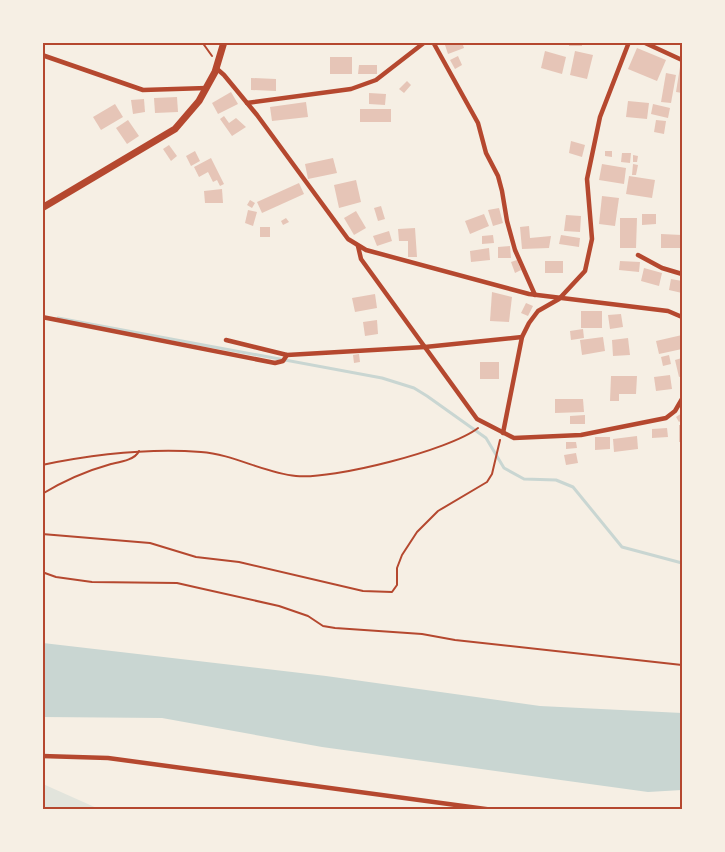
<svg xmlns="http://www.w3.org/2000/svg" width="725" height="852" font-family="Overpass,sans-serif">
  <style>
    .green { fill: #e2e4dc }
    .water { fill: #c9d6d2 }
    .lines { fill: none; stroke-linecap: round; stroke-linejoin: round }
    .stream { stroke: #c9d6d2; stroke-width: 3 }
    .building { fill: #e6c5b7 }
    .path { stroke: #b5482f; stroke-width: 2 }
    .minor { stroke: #b5482f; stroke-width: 4.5 }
    .primary { stroke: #b5482f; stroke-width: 7 }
    .neatline { fill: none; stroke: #b5482f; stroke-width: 2 }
  </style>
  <rect width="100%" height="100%" fill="#f6efe4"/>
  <polygon class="green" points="43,784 99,809 43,809"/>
  <polygon class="water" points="43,643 326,676 540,706 682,713 682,790 648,792 322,747 162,718 43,717"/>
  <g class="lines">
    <polyline class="stream" points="58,318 382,378 414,388 427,396 486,438 504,468 524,479 556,480 573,487 622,547 682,563"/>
  </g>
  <g class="building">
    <polygon points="444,42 462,42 464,48 448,54"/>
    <rect x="569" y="42" width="13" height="4"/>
    <polygon points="637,48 666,60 657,81 628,69"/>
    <polygon points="545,51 566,57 562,74 541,68"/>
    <polygon points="575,51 593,55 587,79 570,75"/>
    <polygon points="458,56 462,65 455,69 450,60"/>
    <rect x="330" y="57" width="22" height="17"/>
    <polygon points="359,65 377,65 377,74 358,74"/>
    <polygon points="680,67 682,68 682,93 676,92"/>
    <polygon points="666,73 676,75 671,103 661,102"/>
    <polygon points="251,78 276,79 276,91 251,90"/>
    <polygon points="407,81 411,85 404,93 399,89"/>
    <polygon points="231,92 238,104 218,114 212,103"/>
    <polygon points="369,93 386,94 385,105 369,104"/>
    <polygon points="177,97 178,112 155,113 154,98"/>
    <polygon points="144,99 145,112 133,114 131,100"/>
    <polygon points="628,101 649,103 647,119 626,117"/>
    <polygon points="306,102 308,117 272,121 270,107"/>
    <polygon points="115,104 123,117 101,130 93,117"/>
    <polygon points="653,104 670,108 668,118 651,114"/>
    <rect x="360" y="109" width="31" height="13"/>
    <polygon points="224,116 229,123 236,118 246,127 232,136 220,119"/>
    <polygon points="128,120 139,136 127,144 116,128"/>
    <polygon points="656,120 666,121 664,134 654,132"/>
    <polygon points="571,141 585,145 582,157 569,153"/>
    <polygon points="169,145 177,156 171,161 163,149"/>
    <polygon points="195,151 200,161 191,166 186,156"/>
    <polygon points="605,151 612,151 612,157 605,156"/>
    <polygon points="622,153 631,153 630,163 621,162"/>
    <polygon points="633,155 638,156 637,162 633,162"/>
    <polygon points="211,158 224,184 220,186 217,180 213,182 208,172 199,177 194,167"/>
    <polygon points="333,158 337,173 308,179 305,164"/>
    <polygon points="602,164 626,168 624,184 599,180"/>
    <polygon points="633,164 638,165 636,175 632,175"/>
    <polygon points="629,176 655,180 652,198 626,194"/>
    <polygon points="356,180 361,202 339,208 334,185"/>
    <polygon points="299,183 304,194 262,213 257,202"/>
    <polygon points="222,189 223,203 205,203 204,191"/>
    <polygon points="602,196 619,198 615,226 599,224"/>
    <polygon points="250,200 255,203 252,208 247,205"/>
    <polygon points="381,206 385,219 378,221 374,208"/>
    <polygon points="499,208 503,223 493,226 488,210"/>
    <polygon points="248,210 257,212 253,226 245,223"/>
    <polygon points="356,211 366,228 354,235 344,218"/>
    <polygon points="484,214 489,226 470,234 465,221"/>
    <polygon points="642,214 656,214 656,224 642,225"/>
    <polygon points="566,215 581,216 580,232 564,231"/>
    <polygon points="286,218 289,222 283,225 281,221"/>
    <polygon points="620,218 637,218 636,248 620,248"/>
    <polygon points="529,226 530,238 551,236 549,248 522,249 520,227"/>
    <rect x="260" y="227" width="10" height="10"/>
    <polygon points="415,228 417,257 408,257 408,241 399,241 398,229"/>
    <polygon points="389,231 392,241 377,246 373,236"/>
    <polygon points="661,234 682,235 682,252 680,252 680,248 661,248"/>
    <polygon points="493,235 494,243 482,244 482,236"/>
    <polygon points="561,235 580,238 579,247 559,244"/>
    <polygon points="510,246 511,258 498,258 498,247"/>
    <polygon points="489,248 490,260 471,262 470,251"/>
    <polygon points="517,260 521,270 515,273 511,262"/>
    <rect x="545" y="261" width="18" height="12"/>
    <polygon points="620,261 640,262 639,272 619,270"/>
    <polygon points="644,268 662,273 659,286 641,281"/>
    <polygon points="671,279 682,281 682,293 669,290"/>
    <polygon points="492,292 512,297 509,322 490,321"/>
    <polygon points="375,294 377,308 355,312 352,298"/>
    <polygon points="526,303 533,306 528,316 521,313"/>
    <rect x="581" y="311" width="21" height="17"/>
    <polygon points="621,314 623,327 610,329 608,315"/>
    <polygon points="377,320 378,334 365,336 363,322"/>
    <polygon points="583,329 584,338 571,340 570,331"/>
    <polygon points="682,335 682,349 659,354 656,341"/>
    <polygon points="603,337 605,351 582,355 580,340"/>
    <polygon points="628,338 630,355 613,356 612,340"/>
    <polygon points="359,354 360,362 354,363 353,355"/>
    <polygon points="669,355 671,364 663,366 661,357"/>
    <polygon points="682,358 682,376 679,377 675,360"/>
    <rect x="480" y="362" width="19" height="17"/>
    <polygon points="670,375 672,389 656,391 654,377"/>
    <polygon points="611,376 637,376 636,394 619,394 619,401 610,401"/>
    <polygon points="555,399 583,399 584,412 555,413"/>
    <polygon points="682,413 682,420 679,422 676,417"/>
    <polygon points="585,415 585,424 570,424 570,416"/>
    <rect x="679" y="425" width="3" height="17"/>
    <polygon points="667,428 668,437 652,438 652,429"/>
    <polygon points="637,436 638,449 614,452 613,439"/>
    <polygon points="595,437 610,437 610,449 595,450"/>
    <polygon points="566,442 576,442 577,448 566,449"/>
    <polygon points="576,453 578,463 566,465 564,455"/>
  </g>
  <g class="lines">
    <g class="path">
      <polyline points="202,42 212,56"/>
      <path d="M42,465C95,454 147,448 201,452C233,454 264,473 296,476C332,480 450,450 478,428"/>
      <path d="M42,494C65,480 86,471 111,464C120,462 135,460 139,451"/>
      <polyline points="42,534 150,543 196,557 239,562 363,591 392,592 397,585 397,568 402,555 417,532 438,511 487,482 492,474 500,440"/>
      <polyline points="42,572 56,577 92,582 177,583 199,588 279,606 308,616 323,626 335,628 422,634 455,640 682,665"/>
    </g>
    <g class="minor">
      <polyline points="433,42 478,123 486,153 498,176 502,191 507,221 515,250 535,295"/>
      <polyline points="643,42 682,60"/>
      <polyline points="42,55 143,90 207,88"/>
      <polyline points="216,68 224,75 257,115 348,239 366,250 529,294 668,311 682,317"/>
      <polyline points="247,103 351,89 376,80 425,42"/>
      <polyline points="358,246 361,259 477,419 514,438 581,435 666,418 675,411 682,399"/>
      <polyline points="638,255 662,268 682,274"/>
      <polyline points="42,317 275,363 283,361 287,355"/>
      <polyline points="226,340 287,355 425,347 522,337"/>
      <polyline points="503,433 522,337 529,323 538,311 559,299 585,271 592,239 587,179 600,117 629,42"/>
      <polyline points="42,756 108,758 493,810"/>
    </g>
    <polyline class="primary" points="42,208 175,129 199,101 215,72 224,42"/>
  </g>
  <rect width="725" height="852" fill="none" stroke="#f6efe4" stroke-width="88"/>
  <rect x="44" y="44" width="637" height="764" class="neatline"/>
</svg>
